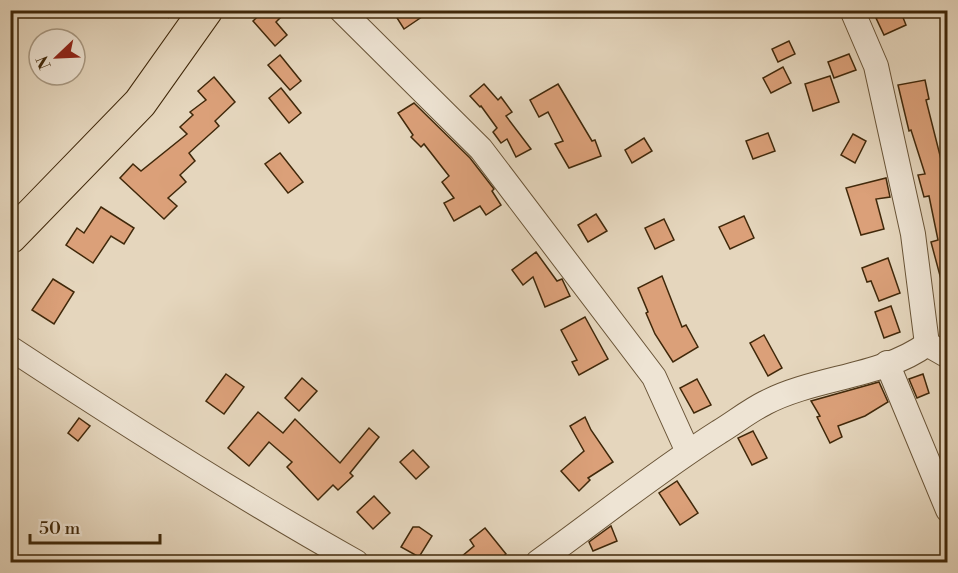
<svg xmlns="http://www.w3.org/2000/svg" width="958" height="573" font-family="'Libre Bodoni',serif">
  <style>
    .building { fill: #dba079; stroke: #40280a; stroke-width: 1.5 }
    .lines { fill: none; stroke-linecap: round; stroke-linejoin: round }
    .minor-casing { stroke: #695437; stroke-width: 26 }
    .highway-casing { stroke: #40280a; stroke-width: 35 }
    .path { stroke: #40280a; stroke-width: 3; stroke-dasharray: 1.5 3; stroke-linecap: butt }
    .minor { stroke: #eee4d4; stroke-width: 24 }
    .highway { stroke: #e5d6bd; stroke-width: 33 }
  </style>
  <rect width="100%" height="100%" fill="#e5d6bd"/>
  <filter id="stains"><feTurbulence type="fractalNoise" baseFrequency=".00333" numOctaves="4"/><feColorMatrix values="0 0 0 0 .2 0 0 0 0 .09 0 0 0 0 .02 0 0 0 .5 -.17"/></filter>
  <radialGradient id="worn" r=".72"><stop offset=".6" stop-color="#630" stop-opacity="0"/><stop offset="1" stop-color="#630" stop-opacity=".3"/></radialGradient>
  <g class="building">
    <polygon points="265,10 288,10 276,22 287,35 275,46 253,21"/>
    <polygon points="392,10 432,10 404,29"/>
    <polygon points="893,10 900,10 906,25 884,35 876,18"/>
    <polygon points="789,41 795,54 778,62 772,49"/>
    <polygon points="849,54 856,70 834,78 828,62"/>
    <polygon points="280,55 301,81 290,90 268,65"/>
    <polygon points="783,67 791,83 771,93 763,78"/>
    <polygon points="830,76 839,102 813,111 805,84"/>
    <polygon points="214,77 235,102 215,121 219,126 189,153 195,161 180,175 186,182 168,198 177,206 164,219 120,178 133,164 141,171 187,134 180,127 193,115 190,112 206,100 198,91"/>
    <polygon points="925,80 929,99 926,100 948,187 948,286 943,287 931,242 938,240 929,196 924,197 918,175 925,174 911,130 909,131 898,85"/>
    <polygon points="484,84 498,100 501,97 512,112 506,116 531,149 516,157 507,139 501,143 493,132 497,128 481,106 480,107 470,96"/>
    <polygon points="558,84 592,141 595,140 601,156 569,168 555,144 563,141 548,112 539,117 530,100"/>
    <polygon points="281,88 301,113 289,123 269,98"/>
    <polygon points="414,103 470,158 494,189 492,191 501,205 486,215 480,206 454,221 444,203 454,198 442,182 449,176 424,144 421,147 411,137 413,135 398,113"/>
    <polygon points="768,133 775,151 753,159 746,141"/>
    <polygon points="853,134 866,141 855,163 841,155"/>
    <polygon points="644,138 652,151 632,163 625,150"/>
    <polygon points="280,153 303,182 288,193 265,164"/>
    <polygon points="886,178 890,197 876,199 884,229 861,235 846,188"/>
    <polygon points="101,207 134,228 124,244 111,236 93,263 66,245 77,228 84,233"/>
    <polygon points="596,214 607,231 588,242 578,225"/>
    <polygon points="744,216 754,238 730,249 719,227"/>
    <polygon points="664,219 674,240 655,249 645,228"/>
    <polygon points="536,252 557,281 562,279 570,296 545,307 533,277 523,285 512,270"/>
    <polygon points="888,258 900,293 879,301 871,281 867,282 862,268"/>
    <polygon points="662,276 682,327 686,325 698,347 673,362 655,334 646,313 648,312 638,288"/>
    <polygon points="53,279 74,292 54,324 32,310"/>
    <polygon points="891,306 900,332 884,338 875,312"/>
    <polygon points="585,317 608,359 579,375 572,362 577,360 561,330"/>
    <polygon points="764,335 782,368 768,376 750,343"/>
    <polygon points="226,374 244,387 224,414 206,401"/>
    <polygon points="923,374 929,393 917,398 909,379"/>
    <polygon points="302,378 317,391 299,411 285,398"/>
    <polygon points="697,379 711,405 694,413 680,388"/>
    <polygon points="879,382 888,402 865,416 838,426 842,437 830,443 817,417 820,416 811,401"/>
    <polygon points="258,412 283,433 295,419 340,463 369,428 379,437 350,473 353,476 338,490 333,485 318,500 287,467 292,462 269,442 249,466 228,448"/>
    <polygon points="585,417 591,430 613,462 588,478 590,480 579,491 561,471 584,451 570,426"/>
    <polygon points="79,418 90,426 78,441 68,433"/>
    <polygon points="753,431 767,458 752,465 738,438"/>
    <polygon points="413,450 429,467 416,479 400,462"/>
    <polygon points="677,481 698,513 680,525 659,493"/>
    <polygon points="374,496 390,513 373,529 357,512"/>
    <polygon points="611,526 617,541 593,551 589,542"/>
    <polygon points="413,527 419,527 432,536 419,557 401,547"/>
    <polygon points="485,528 506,554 496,562 455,562 474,546 470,540"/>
  </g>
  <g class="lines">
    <g class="minor-casing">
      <g id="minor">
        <polyline points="341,10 481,149 654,377 688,452"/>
        <polyline points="852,10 876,66 913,234 927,344"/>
        <path d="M10,348C124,423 238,496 356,562"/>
        <polyline points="887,363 948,510"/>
        <path d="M538,562C598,519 656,472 719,432C734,423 749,411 765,403C814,377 883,377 927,344L948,356"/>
      </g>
    </g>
    <g class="highway-casing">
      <polyline id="highway" points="10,237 140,103 206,10"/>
    </g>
    <polyline class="path" points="162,10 170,18"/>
    <use href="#minor" class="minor"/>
    <use href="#highway" class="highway"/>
  </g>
  <rect width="958" height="573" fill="none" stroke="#e5d6bd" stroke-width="36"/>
  <rect x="12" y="12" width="934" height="549" fill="none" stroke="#40280a" stroke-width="3"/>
  <rect x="18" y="18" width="922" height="537" fill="none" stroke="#40280a" stroke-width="1.5"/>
  <g transform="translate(57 57) rotate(247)"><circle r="28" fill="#eee4d4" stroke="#a89983" stroke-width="1.5"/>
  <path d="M0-4.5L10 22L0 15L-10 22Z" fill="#8f2418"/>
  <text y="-9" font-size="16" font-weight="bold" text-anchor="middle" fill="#40280a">N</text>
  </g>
  <path d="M30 534v9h130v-9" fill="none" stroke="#40280a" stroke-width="3"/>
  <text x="39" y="534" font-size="18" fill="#40280a" stroke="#eee4d4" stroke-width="4.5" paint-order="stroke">50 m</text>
  <rect width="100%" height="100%" filter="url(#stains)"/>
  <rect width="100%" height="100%" fill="url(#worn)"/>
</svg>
